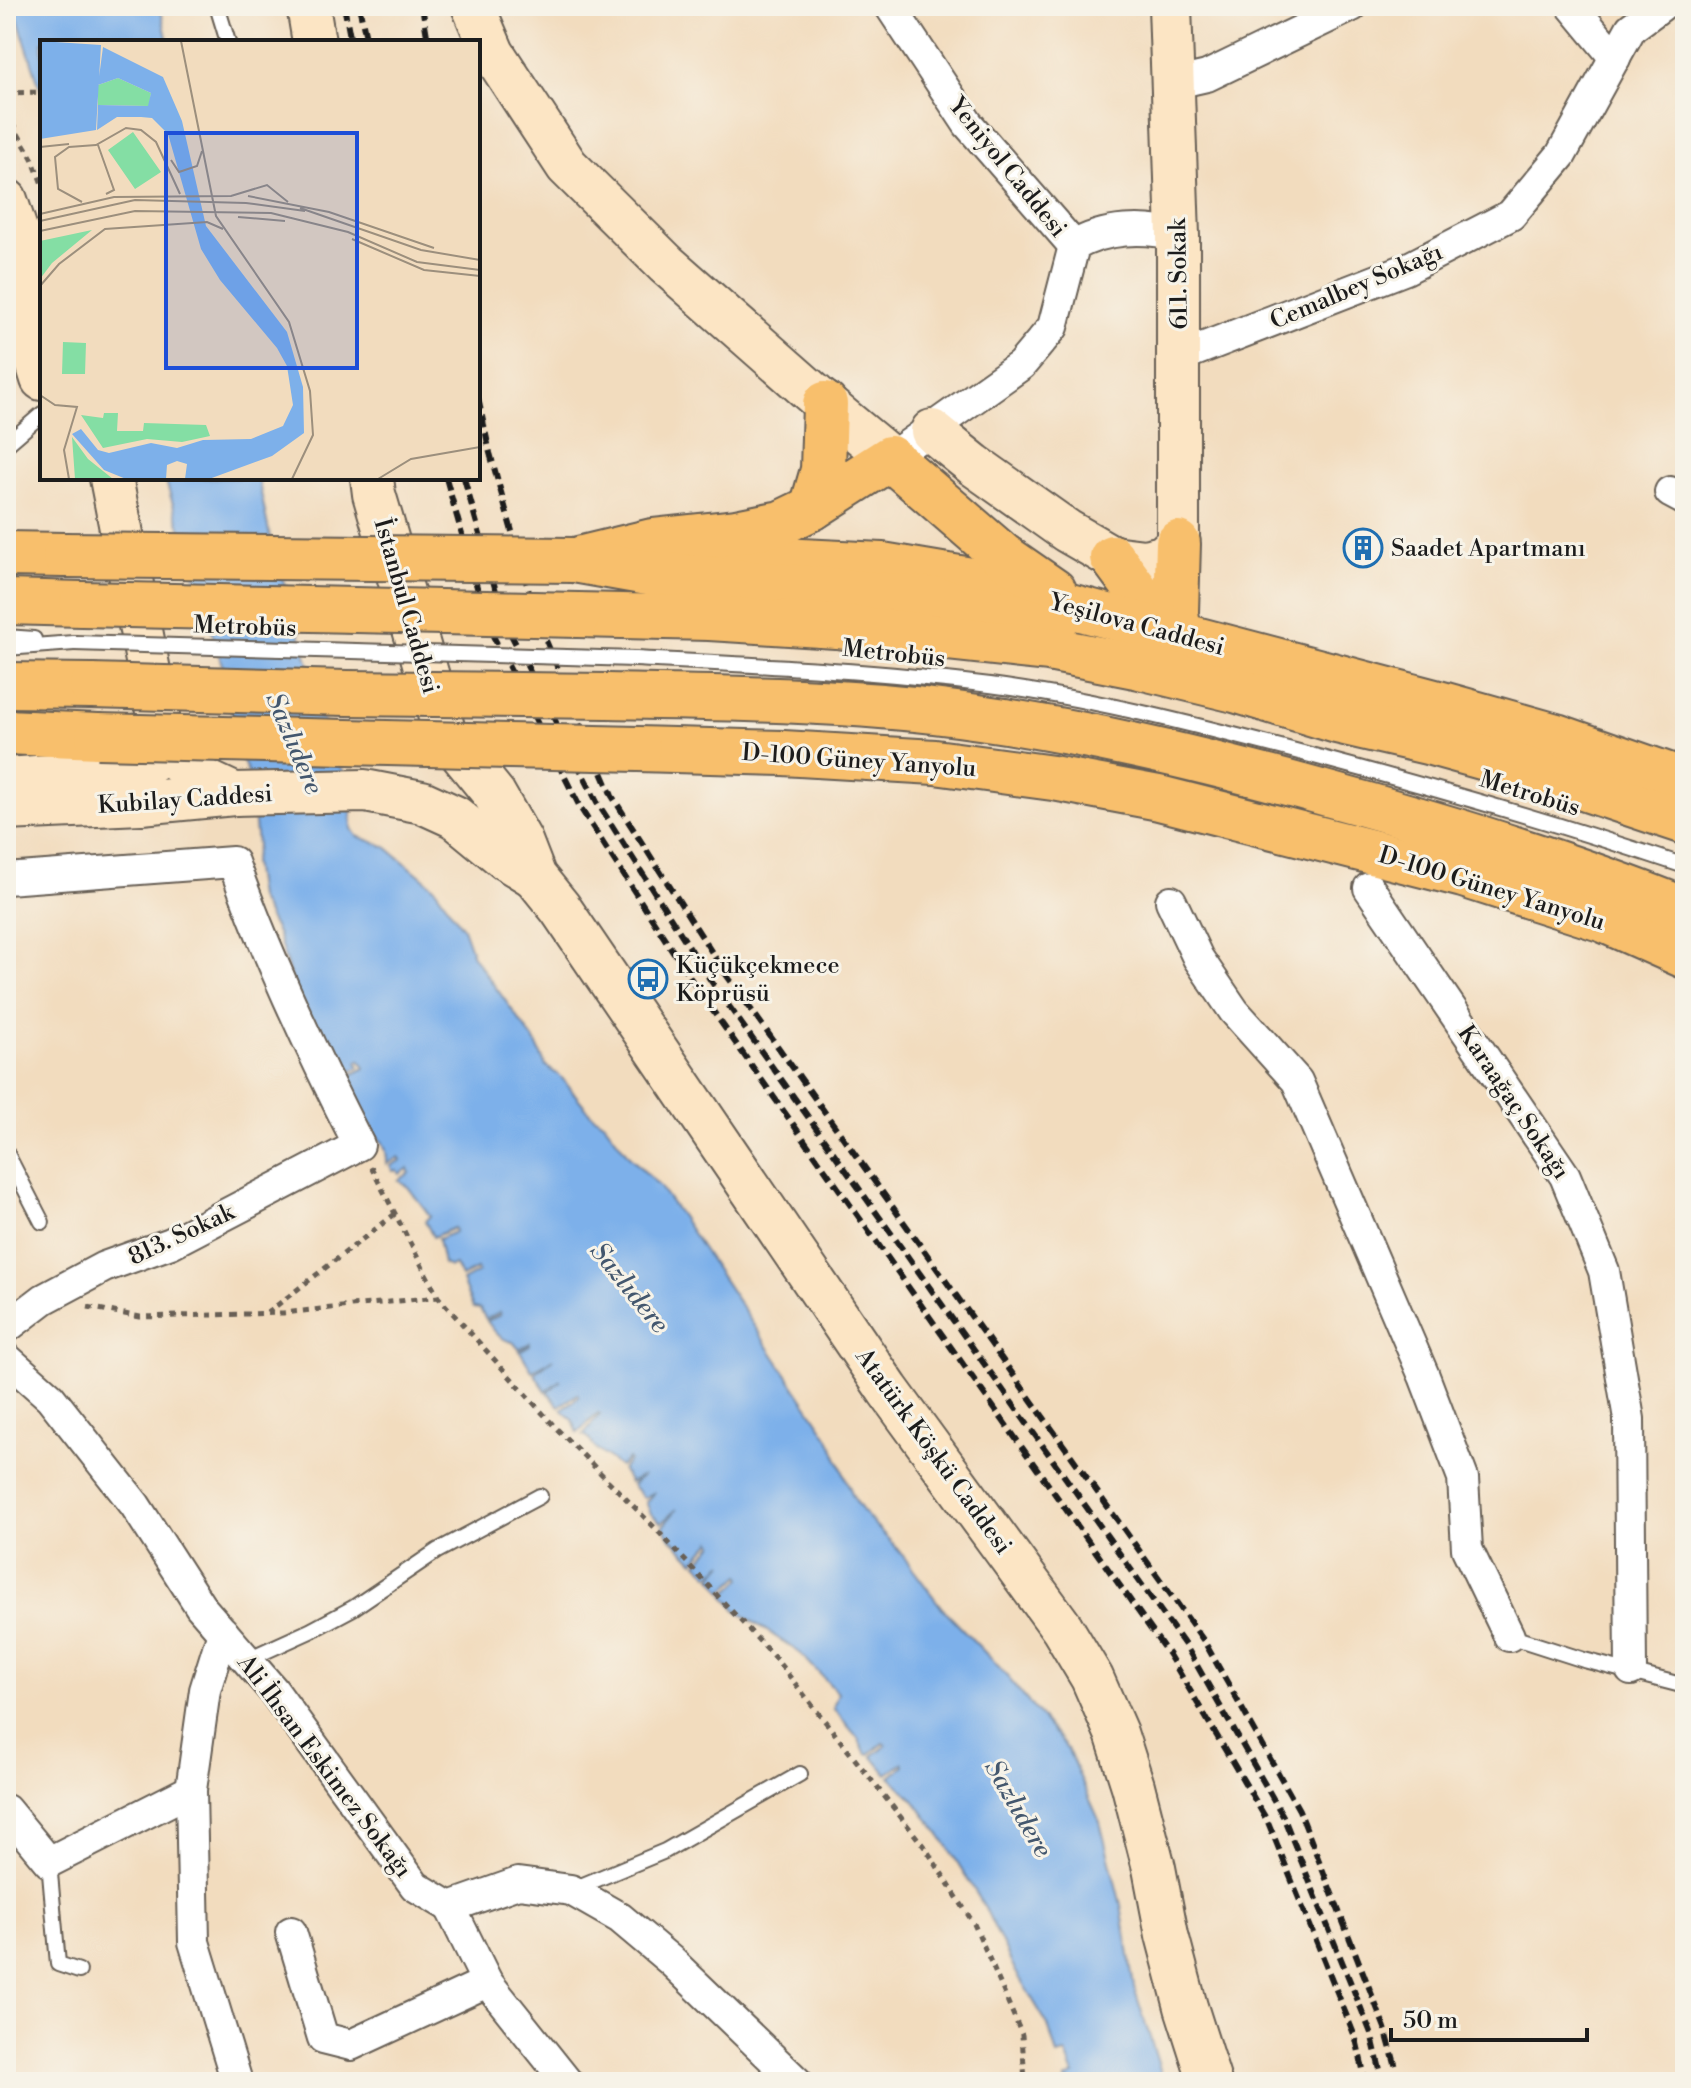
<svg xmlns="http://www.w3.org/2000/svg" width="1691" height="2088" font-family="'Libre Bodoni',serif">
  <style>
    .water { fill: #7db0ea; stroke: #4c6683; stroke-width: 2 }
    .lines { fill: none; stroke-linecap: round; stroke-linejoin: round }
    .lane-casing { stroke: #675f55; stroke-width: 18 }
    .street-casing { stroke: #675f55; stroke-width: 34 }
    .secondary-casing { stroke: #675f55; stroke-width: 46 }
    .primary-casing { stroke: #675f55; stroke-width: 48 }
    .highway-casing { stroke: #675f55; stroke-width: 48 }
    .path { stroke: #675f55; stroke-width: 5; stroke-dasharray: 6 6; stroke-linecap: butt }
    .lane { stroke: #fff; stroke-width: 14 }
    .street { stroke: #fff; stroke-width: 30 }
    .secondary { stroke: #fce5c4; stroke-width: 42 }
    .primary { stroke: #f8bf6c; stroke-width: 44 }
    .highway { stroke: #f8bf6c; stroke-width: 44 }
    .rail { stroke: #1c1c1c; stroke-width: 6; stroke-dasharray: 12 6; stroke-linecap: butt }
    .lane-bridge-casing { stroke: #675f55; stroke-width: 18; stroke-linecap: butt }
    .primary-bridge-casing { stroke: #675f55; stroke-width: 48; stroke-linecap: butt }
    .highway-bridge-casing { stroke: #675f55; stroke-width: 48; stroke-linecap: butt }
    .lane-bridge { stroke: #fff; stroke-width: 14 }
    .primary-bridge { stroke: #f8bf6c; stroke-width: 44 }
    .highway-bridge { stroke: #f8bf6c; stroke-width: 44 }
    .labels { text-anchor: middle; stroke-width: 6; stroke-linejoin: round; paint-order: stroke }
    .street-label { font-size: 24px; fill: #1c1c1c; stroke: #f7f3e8 }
    .poi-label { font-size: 24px; fill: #1c1c1c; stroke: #f7f3e8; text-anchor: start }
    .water-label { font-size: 26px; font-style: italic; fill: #43576e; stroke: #f7f3e8 }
    .inset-road { fill: none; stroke: #9c8f7d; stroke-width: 2 }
    .view { fill: #1d4ed8; fill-opacity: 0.15; stroke: #1d4ed8; stroke-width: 4 }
    .inset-edge { fill: none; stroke: #1c1c1c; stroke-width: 4 }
  </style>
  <rect width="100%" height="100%" fill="#f7f3e8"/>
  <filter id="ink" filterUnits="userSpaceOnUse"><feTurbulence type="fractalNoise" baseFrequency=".0125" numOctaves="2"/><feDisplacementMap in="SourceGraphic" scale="16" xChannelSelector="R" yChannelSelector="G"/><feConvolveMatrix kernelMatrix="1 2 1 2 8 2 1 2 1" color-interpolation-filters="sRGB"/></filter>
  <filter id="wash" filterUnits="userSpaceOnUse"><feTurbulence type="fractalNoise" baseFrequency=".006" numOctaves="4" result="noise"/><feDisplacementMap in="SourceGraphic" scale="32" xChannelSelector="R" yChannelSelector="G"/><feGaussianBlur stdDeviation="1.8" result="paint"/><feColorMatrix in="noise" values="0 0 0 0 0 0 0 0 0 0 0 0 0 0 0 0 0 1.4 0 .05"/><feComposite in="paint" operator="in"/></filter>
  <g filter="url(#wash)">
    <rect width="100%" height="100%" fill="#f2dcbe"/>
    <g class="water">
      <polygon points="11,6 160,6 168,42 42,42 42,94 15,10"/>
      <path d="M165,478H258L270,537L314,681L330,750L350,782L352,829L357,836L386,847L434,887L463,928L473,956L536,1043L546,1066L561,1077L591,1114L604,1123L629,1156L659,1186L680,1215L829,1438L854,1498L865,1514L900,1552L942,1608L1000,1668L1068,1750L1100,1822L1121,1905L1134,1987L1164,2082H1066L1065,2080L1074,2075L1066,2054L1057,2056L1048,2025L1016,1972L984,1906L942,1837L913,1799L890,1777L904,1766L903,1763L887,1774L872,1756L886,1745L883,1743L869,1754L865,1752L858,1738L833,1708L838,1693L800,1653L737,1611L724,1595L742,1578L740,1575L722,1592L712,1577L724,1563L710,1575L697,1563L714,1544L712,1541L694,1561L671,1538L663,1526L677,1509L661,1523L651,1514L646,1502L655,1492L644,1498L632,1485L643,1475L630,1483L622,1470L629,1461L628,1459L620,1467L595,1448L588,1437L583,1435L600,1414L598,1413L578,1433L573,1421L562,1409L579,1397L578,1394L559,1406L548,1392L561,1380L546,1391L534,1373L553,1359L532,1371L520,1351L530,1345V1343L519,1349L513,1342C500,1340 494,1331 487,1321L500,1315V1312L486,1319L480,1309L473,1308L462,1281L478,1272L477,1269L461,1277L455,1265L450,1267L443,1264L438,1239L455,1232L454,1228L433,1237L425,1221L430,1216L408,1187L398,1180L410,1173L408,1169L399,1174L397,1170L393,1171L390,1166L401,1160L399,1157L387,1164C387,1146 384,1138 366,1133L362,1125L365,1115C358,1101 346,1094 336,1082L365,1068L360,1060L357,1062L359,1067L335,1080L320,1052L327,1044L297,998L277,933L258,898L253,862L257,846L251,780L238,750L226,678Z"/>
    </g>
  </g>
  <g filter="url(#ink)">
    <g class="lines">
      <g class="lane-casing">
        <g id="lane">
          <polyline points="217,6 228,42"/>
          <polyline points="6,445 42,414"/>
          <polyline points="6,637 34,639"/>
          <polyline points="6,648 74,643"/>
          <path d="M635,659C754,665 872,670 990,685C1096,699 1200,726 1303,753C1432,787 1559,824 1685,866"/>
          <polyline points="6,1152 42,1222"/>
          <polyline points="1509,1636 1584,1660 1685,1686"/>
          <polyline points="246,1660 310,1631 353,1608 437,1551 540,1496"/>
          <polyline points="49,1862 58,1964 79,1971"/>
          <polyline points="571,1890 665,1851 800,1774"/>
        </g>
      </g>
      <g class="street-casing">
        <g id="street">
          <polyline points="890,6 968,124 1074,246"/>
          <polyline points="1572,6 1615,58"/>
          <polyline points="1172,84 1207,76 1352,6"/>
          <polyline points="1179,357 1406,269 1511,215 1561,155 1631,28 1661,6"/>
          <path d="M890,458L1021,365L1053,327L1074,246C1104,228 1145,226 1178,236"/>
          <polyline points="1670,492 1685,500"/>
          <path d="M6,879L233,862C268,959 312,1053 359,1145L171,1243L104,1267L44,1299L6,1328"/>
          <polyline points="1369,888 1565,1176 1604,1271 1629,1419 1631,1670"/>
          <polyline points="1171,901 1198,958 1234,1011 1297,1081 1424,1376 1463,1478 1467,1549 1509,1636"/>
          <polyline points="6,1358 50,1397 135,1505 200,1606 273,1690 415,1886 450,1907 518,1883 571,1890 620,1918 670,1960 797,2082"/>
          <polyline points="223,1632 205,1690 191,1790 194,1942 237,2082"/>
          <polyline points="6,1810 49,1862 191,1790"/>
          <polyline points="450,1907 487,1982 567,2082"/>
          <polyline points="291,1932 323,2038 351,2045 487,1982"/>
        </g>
      </g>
      <g class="secondary-casing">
        <g id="secondary">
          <polyline points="308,6 314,42"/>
          <polyline points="473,6 493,53 567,166 666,264 825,404 890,458"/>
          <polyline points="6,200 37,292"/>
          <polyline points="6,265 42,379"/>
          <polyline points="932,431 974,465 1067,531 1112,557 1144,561 1163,557 1178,543 1178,236 1170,6"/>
          <polyline points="111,478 165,752 202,779 234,794"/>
          <polyline points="372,478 374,494 445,734 494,794 521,841 535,877 560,908 888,1390 1062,1628 1092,1678 1116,1733 1133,1786 1154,1868 1167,1935 1186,2007 1210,2082"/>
          <polyline points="6,779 127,771 145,766 165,752"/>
          <polyline points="6,809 141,803 234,794 365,791 422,802 455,817 506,859 534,876"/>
        </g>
      </g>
      <g class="primary-casing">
        <g id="primary">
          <polyline points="812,508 823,470 825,404"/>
          <polyline points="1178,543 1176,612 1179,635"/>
          <polyline points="6,554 65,555"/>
          <polyline points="1112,557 1160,622 1177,634"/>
          <polyline points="669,559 781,560 882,565 971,580 1442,704 1556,736 1685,781"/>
          <polyline points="574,560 652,541 736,532 781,523 812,508 890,458 1002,555 1054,591"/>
          <polyline points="6,732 98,736"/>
          <polyline points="638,749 783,753 935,762 1053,778 1159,798 1463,875 1604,920 1685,956"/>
        </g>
      </g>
      <g class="highway-casing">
        <g id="highway">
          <polyline points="574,560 654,574 938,600 1006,613 1054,629"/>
          <polyline points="6,602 82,604"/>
          <polyline points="578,615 709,618 836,626 1048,649 1140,667 1235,690 1337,721 1428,742 1529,770 1685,822"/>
          <polyline points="6,685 92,686"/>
          <path d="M607,696C716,698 825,699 933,711C1069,727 1202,759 1335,796C1453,828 1571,864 1685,910"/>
        </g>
      </g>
      <g class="path">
        <polyline points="6,93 42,92"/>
        <polyline points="6,113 32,158 42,184"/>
        <polyline points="371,1167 438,1297 556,1428 656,1529 775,1658 926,1849 974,1924 986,1951 1022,2035 1025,2082"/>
        <polyline points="88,1307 140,1317 283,1313 438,1297"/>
        <polyline points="267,1313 395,1214"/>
      </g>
      <use href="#lane" class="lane"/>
      <use href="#street" class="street"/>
      <use href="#secondary" class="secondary"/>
      <use href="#primary" class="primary"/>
      <use href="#highway" class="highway"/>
      <g class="rail">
        <polyline points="344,6 351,42"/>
        <polyline points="359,6 367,42"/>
        <polyline points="422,6 428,42"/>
        <polyline points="478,398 490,453 536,617 612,796 725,973 1204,1641 1299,1810 1385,2028 1400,2082"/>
        <polyline points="446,478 488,626 581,809 698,990 1169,1655 1268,1822 1356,2039 1366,2082"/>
        <polyline points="464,478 505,623 597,802 711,981 1187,1648 1283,1816 1371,2033 1383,2082"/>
      </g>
      <g class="lane-bridge-casing">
        <polyline id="lane-bridge" points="74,643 635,659"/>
      </g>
      <g class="primary-bridge-casing">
        <g id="primary-bridge">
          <polyline points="65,555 574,560"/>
          <polyline points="98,736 638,749"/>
        </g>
      </g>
      <g class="highway-bridge-casing">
        <g id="highway-bridge">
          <polyline points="82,604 578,615"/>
          <polyline points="92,686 347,693 607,696"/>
        </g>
      </g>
      <use href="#lane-bridge" class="lane-bridge"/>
      <use href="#primary-bridge" class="primary-bridge"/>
      <use href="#highway-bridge" class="highway-bridge"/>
    </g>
  </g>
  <defs>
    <g id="building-ring" transform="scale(2)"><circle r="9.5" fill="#f7f3e8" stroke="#1f6fb2" stroke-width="1.5"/><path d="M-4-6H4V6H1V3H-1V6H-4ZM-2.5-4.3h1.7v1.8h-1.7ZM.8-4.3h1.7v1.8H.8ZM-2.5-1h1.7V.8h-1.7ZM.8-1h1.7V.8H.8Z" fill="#1f6fb2"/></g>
    <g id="bus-ring" transform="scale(2)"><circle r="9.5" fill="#f7f3e8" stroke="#1f6fb2" stroke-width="1.5"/><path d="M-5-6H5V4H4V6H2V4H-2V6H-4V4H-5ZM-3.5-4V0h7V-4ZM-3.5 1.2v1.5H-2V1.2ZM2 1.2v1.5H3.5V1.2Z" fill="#1f6fb2"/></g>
  </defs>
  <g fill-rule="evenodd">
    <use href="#building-ring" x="1363" y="548"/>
    <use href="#bus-ring" x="648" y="979"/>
  </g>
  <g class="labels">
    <g class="street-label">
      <text transform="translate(1008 167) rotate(51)" y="8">Yeniyol Caddesi</text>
      <text transform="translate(1178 274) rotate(-91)" y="8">611. Sokak</text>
      <text transform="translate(1356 286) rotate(-23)" y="8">Cemalbey Sokağı</text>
      <text transform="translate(407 606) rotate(74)" y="8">İstanbul Caddesi</text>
      <text transform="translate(1137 624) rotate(15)" y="8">Yeşilova Caddesi</text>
      <text transform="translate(245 626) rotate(2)" y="8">Metrobüs</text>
      <text transform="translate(894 653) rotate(6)" y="8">Metrobüs</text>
      <text transform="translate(859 760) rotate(4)" y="8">D-100 Güney Yanyolu</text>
      <text transform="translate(1530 793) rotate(17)" y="8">Metrobüs</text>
      <text transform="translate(185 799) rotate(-4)" y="8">Kubilay Caddesi</text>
      <text transform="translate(1492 888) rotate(17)" y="8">D-100 Güney Yanyolu</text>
      <text transform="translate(1514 1102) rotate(56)" y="8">Karaağaç Sokağı</text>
      <text transform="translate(181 1234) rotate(-25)" y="8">813. Sokak</text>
      <text transform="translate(934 1451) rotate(54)" y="8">Atatürk Köşkü Caddesi</text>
      <text transform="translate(325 1766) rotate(53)" y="8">Ali İhsan Eskimez Sokağı</text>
    </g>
    <g class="poi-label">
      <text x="1391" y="556">Saadet Apartmanı</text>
      <text x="676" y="973">Küçükçekmece<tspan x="676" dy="28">Köprüsü</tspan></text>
    </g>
    <g class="water-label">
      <text transform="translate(295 743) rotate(67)" y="9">Sazlıdere</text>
      <text transform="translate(630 1287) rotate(51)" y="9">Sazlıdere</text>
      <text transform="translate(1019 1808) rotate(60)" y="9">Sazlıdere</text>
    </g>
  </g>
  <g transform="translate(40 40)">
    <rect width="440" height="440" fill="#f2dcbe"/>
    <path d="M78,38L111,53L109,66L58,65V45ZM93,92L121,132L95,149L68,110ZM52,190L12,223L0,239V201ZM23,302L46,303L45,334H22ZM64,373H78L77,391H103L104,383L166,385L170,396L142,402L107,399L63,408L41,375L63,378ZM32,397L48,419L73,439H35Z" fill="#84dea4"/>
    <path d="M0,1L61,5L56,90L0,99ZM63,7L123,37L142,81L166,186L247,292L263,347L264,393L232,416L169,439H145L147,424L137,421L127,425L126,439H86L64,430L32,394L41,389L58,410L69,413L111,403L137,408L163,400L211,399L243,386L253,365L247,326L237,308L180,240L161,209L128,94L112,78L101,77H77L57,90L58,65L108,66L111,53L78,38L58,45Z" fill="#7db0ea"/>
    <path class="inset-road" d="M141,1L176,176L249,282L270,351L273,395L252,439M58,105L74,150L66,154M0,107L29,104M131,120L139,132L157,126L162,111M208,156L289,172L394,208M42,162L18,149L15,117L29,107L56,105L86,88L101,90L116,102L140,154M260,168L381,210L440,220M0,174L74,157L191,156L227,145L248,162M198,177L245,181M0,181L95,160L206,163L265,171M0,191L95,171L231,173L308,192L377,222L440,230M312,199L384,230L440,236M0,246L19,224L65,189L167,182L183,189M0,355L15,365L37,367L24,410L29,439M338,439L371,419L440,407"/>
    <path class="view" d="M126,93H317V328H126Z"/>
    <rect width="440" height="440" class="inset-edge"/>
  </g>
  <rect width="1691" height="2088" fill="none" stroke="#f7f3e8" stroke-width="32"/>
  <path d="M1391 2028v12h196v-12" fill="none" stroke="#1c1c1c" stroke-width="4"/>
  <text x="1403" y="2028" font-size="24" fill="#1c1c1c" stroke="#f7f3e8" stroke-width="6" paint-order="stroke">50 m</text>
</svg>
